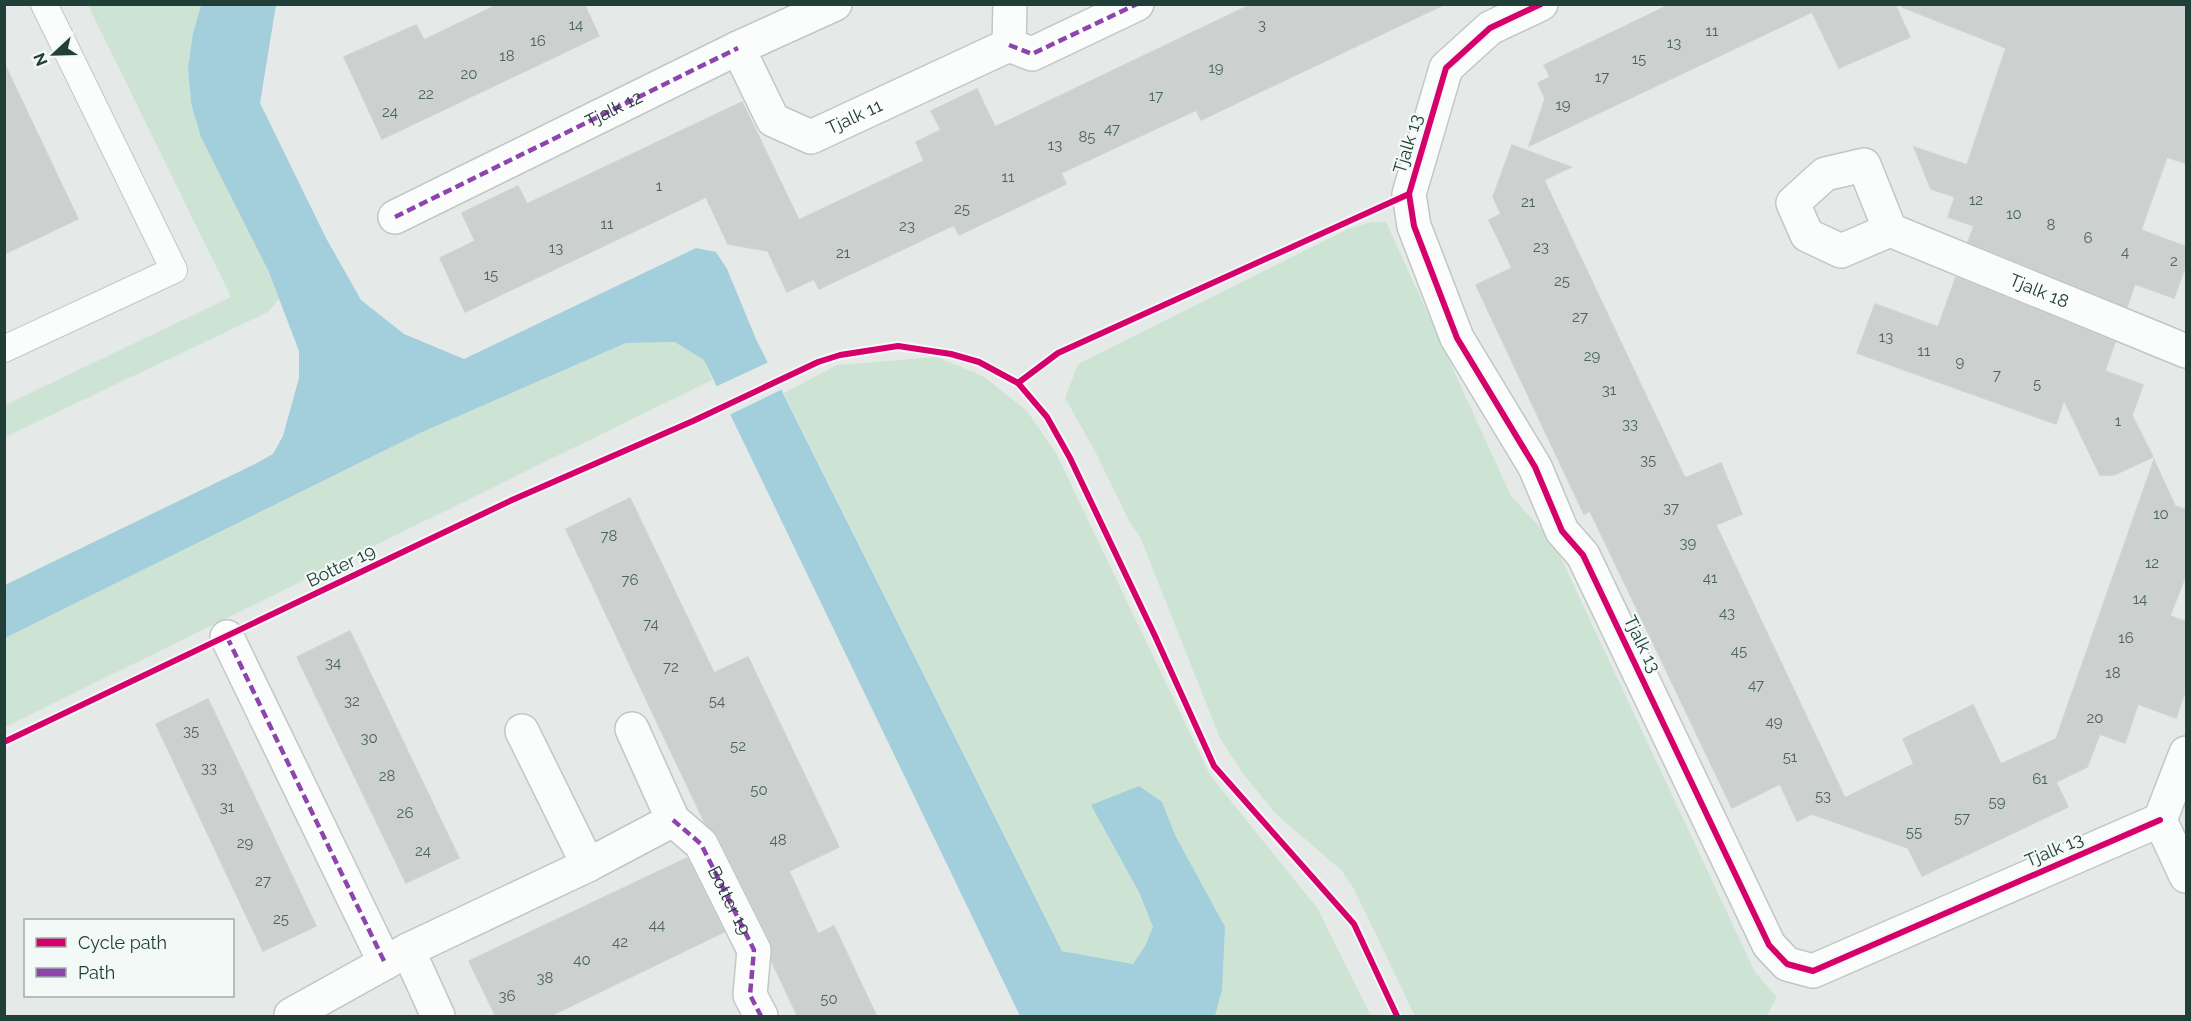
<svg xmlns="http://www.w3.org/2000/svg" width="2191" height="1021" font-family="Raleway,sans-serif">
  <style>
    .green { fill: #cde4d5 }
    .water { fill: #a2cfdb }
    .pier { fill: #e5eae8 }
    .building { fill: #ccd1cf; stroke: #cdd3d1; stroke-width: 1.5 }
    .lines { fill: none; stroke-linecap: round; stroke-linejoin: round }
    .service-casing { stroke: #c2c7c5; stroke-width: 28 }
    .pedestrian-casing { stroke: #c2c7c5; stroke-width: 36 }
    .minor-casing { stroke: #c2c7c5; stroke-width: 36 }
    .service { stroke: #fbfcfc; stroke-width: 26 }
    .pedestrian { stroke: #fbfcfc; stroke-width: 33 }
    .minor { stroke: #fbfcfc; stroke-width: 33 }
    .quiet { stroke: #8e44ad; stroke-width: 4.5; stroke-dasharray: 9 4.5; stroke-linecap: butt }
    .cycleway-casing { stroke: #f3f9f6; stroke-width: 10 }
    .cycleway { stroke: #d6006c; stroke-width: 6 }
    .labels { text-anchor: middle; stroke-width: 4.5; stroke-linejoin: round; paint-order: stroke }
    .number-label { font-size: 15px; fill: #4c645f }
    .street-label { font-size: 18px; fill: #203f39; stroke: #f3f9f6 }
  </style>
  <rect width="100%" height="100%" fill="#e5eae8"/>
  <g class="green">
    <polygon points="88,5 201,5 193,33 188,68 191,103 268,270 279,299 268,312 5,437 5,405 231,297"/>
    <polygon points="1371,222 1386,222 1511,496 1553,541 1755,972 1777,997 1767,1016 1415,1016 1354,889 1342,871 1274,812 1241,771 1220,738 1140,537 1128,519 1095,451 1065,398 1078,364 1348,229"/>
    <polygon points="676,342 704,360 712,380 5,727 5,638 420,433 626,343"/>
    <polygon points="937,357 983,376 1027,411 1056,453 1210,775 1318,909 1371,1016 1215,1016 1222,990 1176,837 1162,802 1139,892 1153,927 1145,946 1133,964 1062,951 784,393 837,365"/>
  </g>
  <polygon class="water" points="201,5 276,5 260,103 326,238 361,300 404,334 464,359 696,248 716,252 727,269 756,339 1062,951 1133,964 1145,946 1153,927 1139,892 1091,805 1139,786 1162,802 1176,837 1225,927 1222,990 1215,1016 1020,1016 704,360 675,342 626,343 420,433 5,638 5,585 255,464 273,454 283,436 299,378 299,351 268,270 201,137 191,103 188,68 193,33"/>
  <polygon class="pier" points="771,361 785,388 727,416 713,388"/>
  <g class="building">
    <polygon points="499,4 584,4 599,36 382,139 344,57 416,25 424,40"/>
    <polygon points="1252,4 1445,4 1201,120 1196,110 1061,173 1066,184 959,235 954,225 819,289 814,279 787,292 768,251 728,244 706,197 465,312 440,258 475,241 462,213 518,186 527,204 742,102 799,220 924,161 916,142 941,130 931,111 977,89 995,127"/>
    <polygon points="1671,4 1895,4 1910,37 1839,68 1812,12 1529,146 1545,99 1538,83 1550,77 1544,65"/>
    <polygon points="1903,4 2187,4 2187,164 2167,157 2141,230 2187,247 2187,262 2174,298 2135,284 2127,307 1968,242 1974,226 1948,217 1955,197 1931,189 1914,147 1967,165 2006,48 1902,7"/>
    <polygon points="4,63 78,219 4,254"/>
    <polygon points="1512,145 1571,167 1544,180 1685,478 1721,463 1742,514 1716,525 1845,798 1914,764 1903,739 1973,705 2001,764 2056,739 2154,460 2175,506 2187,510 2187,572 2170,616 2187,622 2187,686 2176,718 2138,704 2125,743 2100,734 2087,767 2056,782 2068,807 1922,876 1908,848 1812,814 1797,821 1780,784 1732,808 1590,511 1584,514 1476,285 1512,268 1489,220 1501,214 1493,197"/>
    <polygon points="1956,277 2115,342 2105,371 2143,385 2132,415 2153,457 2114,475 2100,475 2064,400 2056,424 1857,353 1875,304 1938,327"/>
    <polygon points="630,498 714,673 748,657 839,847 789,871 818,934 834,926 877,1017 798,1017 772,962 771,942 718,836 705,823 663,735 566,529"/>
    <polygon points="350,631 459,858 406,883 297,657"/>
    <polygon points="208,699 316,926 263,951 156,724"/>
    <polygon points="687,858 724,932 548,1017 496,1017 469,961"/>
  </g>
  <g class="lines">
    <g class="service-casing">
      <polyline id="service" points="4,349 174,270 44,4"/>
    </g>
    <g class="pedestrian-casing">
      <g id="pedestrian">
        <polyline points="1009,45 1032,54 1137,4"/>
        <path id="s1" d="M395,217L738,48"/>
        <polyline points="227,637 385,963"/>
        <path id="s2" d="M673,820L701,844L754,950L750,995L761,1016"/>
      </g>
    </g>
    <g class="minor-casing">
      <g id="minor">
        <path id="s3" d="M835,4L738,48L773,120L811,137L1009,45L1010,4"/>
        <polyline points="1541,4 1490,28 1446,68 1409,194 1414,226 1457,338 1535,467 1562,531 1583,555 1769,945 1787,964 1813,971 2160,820"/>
        <path id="s4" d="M1890,230L1841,251L1807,235L1793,203L1825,174L1864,165L1890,230L2186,351"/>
        <polyline points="522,731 588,865"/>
        <polyline points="2186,753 2160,820 2186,876"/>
        <polyline points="408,950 438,1016"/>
        <polyline points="291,1016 291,1015 408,950 588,865 673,820 632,729"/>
      </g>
    </g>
    <use href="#service" class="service"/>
    <use href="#pedestrian" class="pedestrian"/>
    <use href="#minor" class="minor"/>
    <g class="quiet">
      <polyline points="1009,45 1032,54 1137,4"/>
      <polyline points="395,217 738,48"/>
      <polyline points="227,637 385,963"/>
      <polyline points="673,820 701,844 754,950 750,995 761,1016"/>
    </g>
    <g class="cycleway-casing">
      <g id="cycleway">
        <polyline points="1541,4 1490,28 1446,68 1409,194 1414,226 1457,338 1535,467 1562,531 1583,555 1769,945 1787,964 1813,971 2160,820"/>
        <polyline points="1018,383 1058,353 1409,194"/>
        <polyline points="4,742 512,500 693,421 818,362 840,355 898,346 951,354 979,362 1018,383 1047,417 1070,458 1155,636 1214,766 1354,924 1397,1016"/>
      </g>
    </g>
    <use href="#cycleway" class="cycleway"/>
  </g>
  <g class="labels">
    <g class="number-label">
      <text x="576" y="30">14</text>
      <text x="1262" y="30">3</text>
      <text x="1712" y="36">11</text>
      <text x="538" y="46">16</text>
      <text x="1674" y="48">13</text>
      <text x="507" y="61">18</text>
      <text x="1639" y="64">15</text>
      <text x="1216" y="73">19</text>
      <text x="469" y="79">20</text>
      <text x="1602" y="82">17</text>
      <text x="426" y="99">22</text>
      <text x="1156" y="101">17</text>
      <text x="1563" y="110">19</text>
      <text x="390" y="117">24</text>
      <text x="1112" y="134">47</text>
      <text x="1087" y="142">85</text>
      <text x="1055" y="150">13</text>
      <text x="1008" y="182">11</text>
      <text x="659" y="191">1</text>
      <text x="1976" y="205">12</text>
      <text x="1528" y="207">21</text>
      <text x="962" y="214">25</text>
      <text x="2014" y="219">10</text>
      <text x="607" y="229">11</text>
      <text x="2051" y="230">8</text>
      <text x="907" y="231">23</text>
      <text x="2088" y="243">6</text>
      <text x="1541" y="252">23</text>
      <text x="556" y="253">13</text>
      <text x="2125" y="257">4</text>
      <text x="843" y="258">21</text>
      <text x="2174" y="266">2</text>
      <text x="491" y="280">15</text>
      <text x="1562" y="286">25</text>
      <text x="1580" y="322">27</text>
      <text x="1886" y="342">13</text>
      <text x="1924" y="356">11</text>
      <text x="1592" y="361">29</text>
      <text x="1960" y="367">9</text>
      <text x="1997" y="380">7</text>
      <text x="2037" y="389">5</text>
      <text x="1609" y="395">31</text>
      <text x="2118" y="426">1</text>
      <text x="1630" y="429">33</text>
      <text x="1648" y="465">35</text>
      <text x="1671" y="513">37</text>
      <text x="2161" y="519">10</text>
      <text x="609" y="541">78</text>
      <text x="1688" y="548">39</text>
      <text x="2152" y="568">12</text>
      <text x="1710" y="583">41</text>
      <text x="630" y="585">76</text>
      <text x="2140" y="604">14</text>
      <text x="1727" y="618">43</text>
      <text x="651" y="629">74</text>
      <text x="2126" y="643">16</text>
      <text x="1739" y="656">45</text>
      <text x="333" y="668">34</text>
      <text x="671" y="672">72</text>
      <text x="2113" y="678">18</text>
      <text x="1756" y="690">47</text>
      <text x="352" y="706">32</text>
      <text x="717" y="706">54</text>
      <text x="2095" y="723">20</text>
      <text x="1774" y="727">49</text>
      <text x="191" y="736">35</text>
      <text x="369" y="743">30</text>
      <text x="738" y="751">52</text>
      <text x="1790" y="762">51</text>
      <text x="209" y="773">33</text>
      <text x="387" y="781">28</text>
      <text x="2040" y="784">61</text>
      <text x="759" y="795">50</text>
      <text x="1823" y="801">53</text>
      <text x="1997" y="807">59</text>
      <text x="227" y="812">31</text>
      <text x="405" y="818">26</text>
      <text x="1962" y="823">57</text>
      <text x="1914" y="837">55</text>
      <text x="778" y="845">48</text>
      <text x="245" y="848">29</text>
      <text x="423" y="856">24</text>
      <text x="263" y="886">27</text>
      <text x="281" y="924">25</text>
      <text x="657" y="930">44</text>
      <text x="620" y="947">42</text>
      <text x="582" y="965">40</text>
      <text x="545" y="983">38</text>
      <text x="507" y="1001">36</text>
      <text x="829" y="1004">50</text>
    </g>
    <g class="street-label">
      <text dy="6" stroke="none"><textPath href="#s1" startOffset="244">Tjalk 12</textPath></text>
      <text dy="6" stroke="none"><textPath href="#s3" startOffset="276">Tjalk 11</textPath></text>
      <text transform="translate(1408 144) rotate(-73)" y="6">Tjalk 13</text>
      <text dy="6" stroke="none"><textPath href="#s4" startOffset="440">Tjalk 18</textPath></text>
      <text transform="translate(341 566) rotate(-26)" y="6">Botter 19</text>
      <text transform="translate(1642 644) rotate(64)" y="6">Tjalk 13</text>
      <text transform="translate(2054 850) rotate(-23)" y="6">Tjalk 13</text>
      <text dy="6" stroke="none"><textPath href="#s2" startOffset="100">Botter 19</textPath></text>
    </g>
  </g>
  <rect width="2191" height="1021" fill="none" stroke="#203f39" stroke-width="12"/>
  <rect x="24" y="919" width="210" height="78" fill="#f3f9f6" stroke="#9fafaa" stroke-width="1.5"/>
  <rect x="36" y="938" width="30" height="9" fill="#d6006c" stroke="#9fafaa" stroke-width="1.5"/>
  <text x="78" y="949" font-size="18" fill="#203f39">Cycle path</text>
  <rect x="36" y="968" width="30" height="9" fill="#8e44ad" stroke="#9fafaa" stroke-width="1.5"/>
  <text x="78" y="979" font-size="18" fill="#203f39">Path</text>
  <g transform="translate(54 54) rotate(248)" stroke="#f3f9f6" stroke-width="4.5" paint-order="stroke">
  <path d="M0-4.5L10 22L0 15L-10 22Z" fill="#203f39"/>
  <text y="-9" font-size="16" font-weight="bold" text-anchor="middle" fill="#203f39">N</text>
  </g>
</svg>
